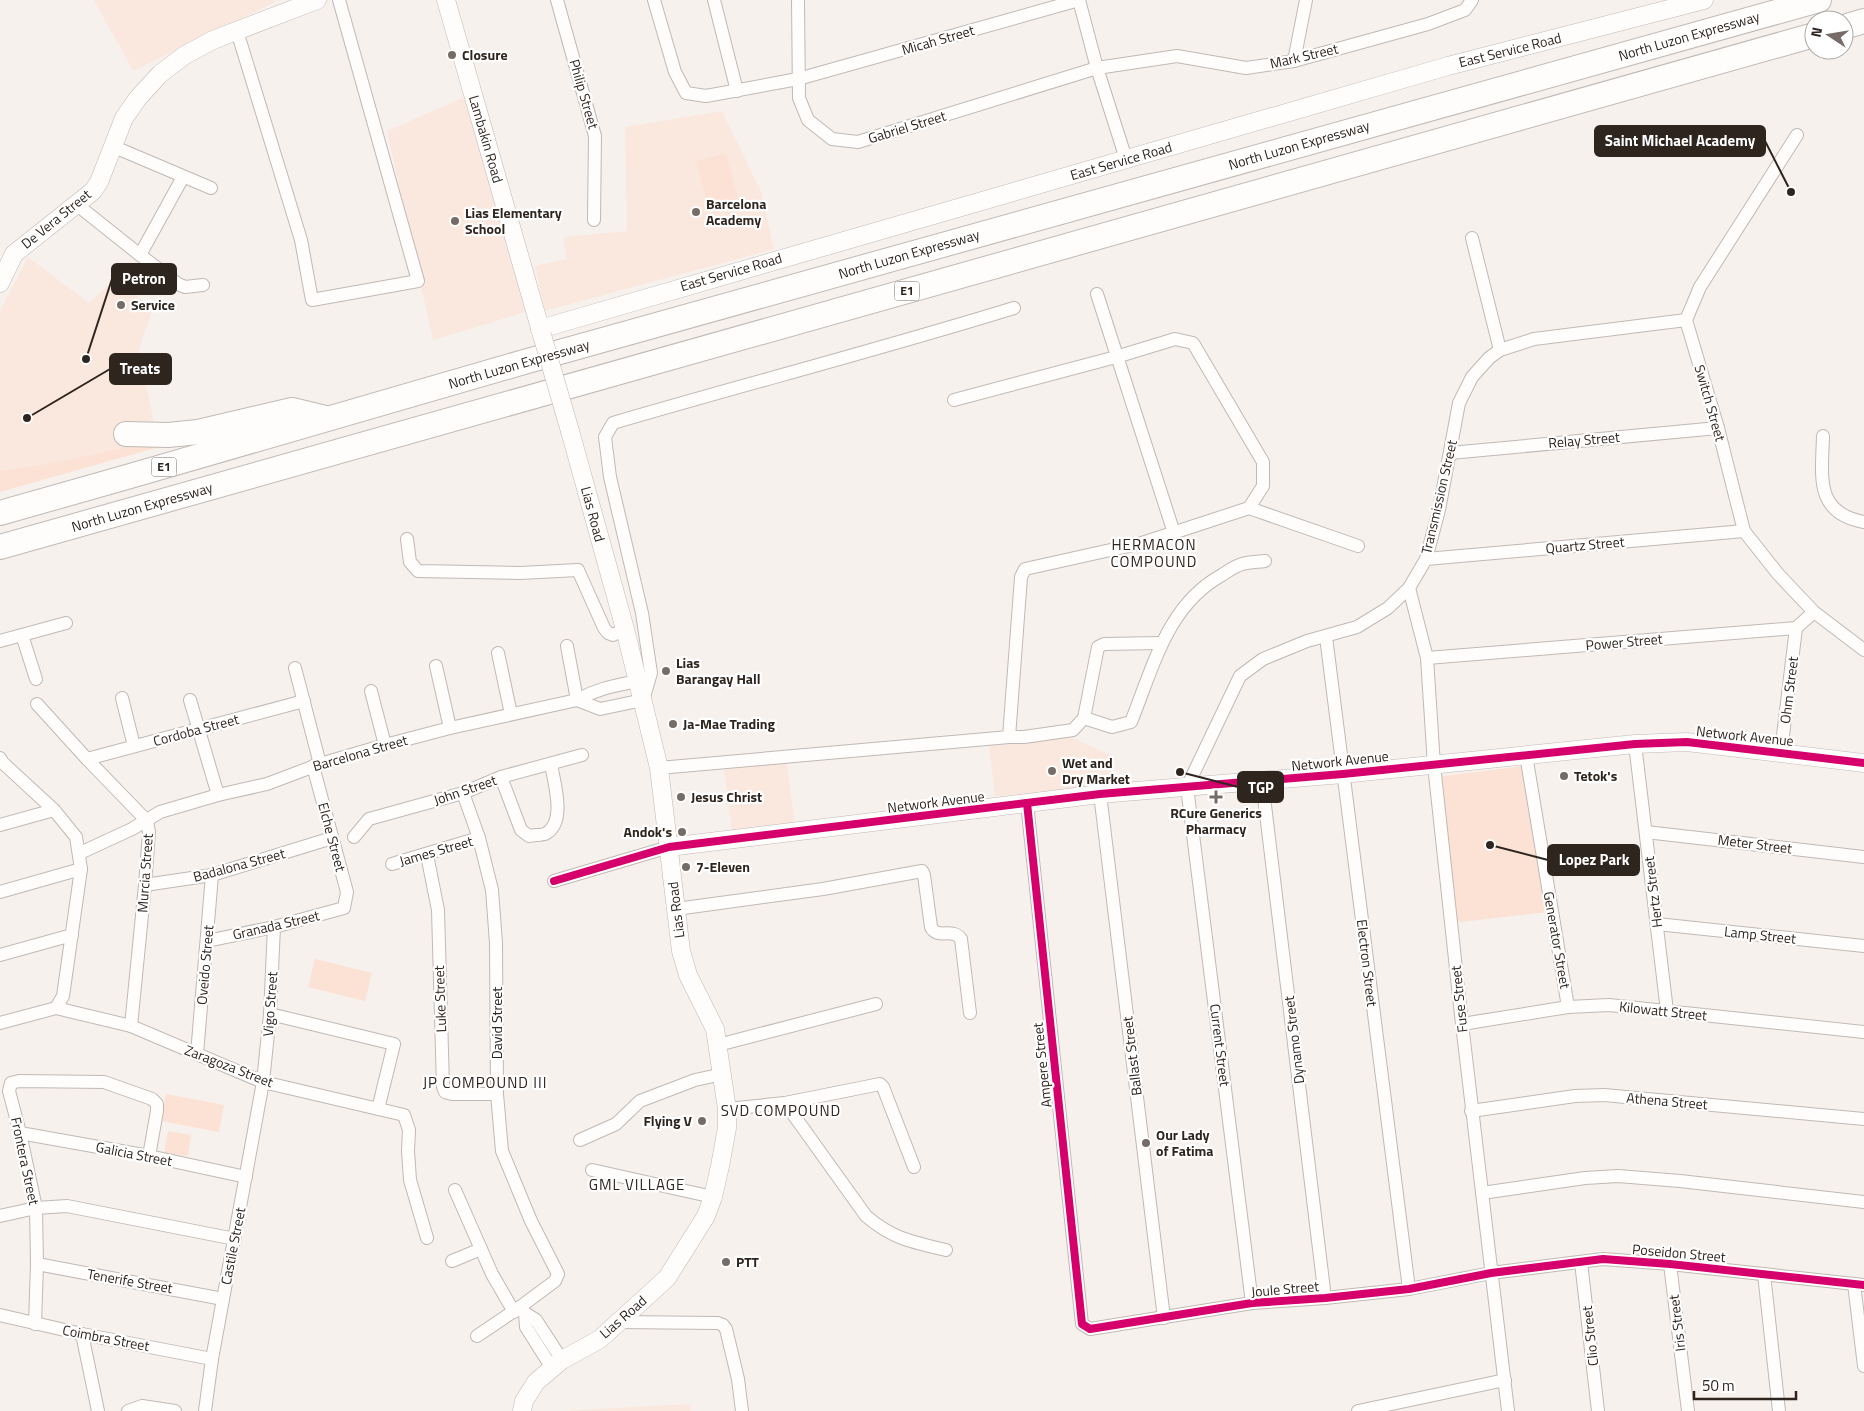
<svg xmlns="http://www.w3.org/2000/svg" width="1864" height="1411" font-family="'Titillium Web',sans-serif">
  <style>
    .built { fill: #fae8df }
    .green { fill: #fbe2d5 }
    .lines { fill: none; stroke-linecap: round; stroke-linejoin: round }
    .street-casing { stroke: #c0b9b5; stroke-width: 14 }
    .secondary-casing { stroke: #c0b9b5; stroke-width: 19 }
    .highway-casing { stroke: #c0b9b5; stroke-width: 26 }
    .street { stroke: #fefdfc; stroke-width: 12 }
    .secondary { stroke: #fefdfc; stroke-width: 18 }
    .highway { stroke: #fefdfc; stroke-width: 24 }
    .secondary-bridge-casing { stroke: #c0b9b5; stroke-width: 19; stroke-linecap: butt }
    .secondary-bridge { stroke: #fefdfc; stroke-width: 18 }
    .cycleway-casing { stroke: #fff; stroke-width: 11 }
    .cycleway { stroke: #d6006c; stroke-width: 8 }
    .poi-dot { fill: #756c67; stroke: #fff; stroke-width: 2 }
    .labels { text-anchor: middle; stroke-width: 4.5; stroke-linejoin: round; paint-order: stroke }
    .shield { fill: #fff; stroke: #6d6662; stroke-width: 1 }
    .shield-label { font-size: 12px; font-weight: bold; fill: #2f251f }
    .street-label { font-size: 14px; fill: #2f251f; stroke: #fff }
    .poi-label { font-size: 14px; font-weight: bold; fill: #2f251f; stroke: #fff; text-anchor: start }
    .neighbourhood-label { font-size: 15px; letter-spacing: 1px; fill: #2f251f; stroke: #fff }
    .leader { fill: none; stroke: #2f251f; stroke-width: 2 }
    .callout-dot { fill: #2f251f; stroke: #fff; stroke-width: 2 }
    .callout { fill: #2f251f; stroke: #2f251f; stroke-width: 2 }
    .callout-label { font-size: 15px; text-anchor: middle; font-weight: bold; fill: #fff }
  </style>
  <rect width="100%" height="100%" fill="#f7f1ee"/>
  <g class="built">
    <polygon points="94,0 274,0 275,2 133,71"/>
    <polygon points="469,95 529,311 433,340 387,131"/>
    <polygon points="722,111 761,192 774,249 545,311 535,266 566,259 563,237 627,231 625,127"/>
    <polygon points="28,257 89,303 117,277 152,310 139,350 159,447 0,491 0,311"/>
    <polygon points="1071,737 1110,755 1113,787 995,796 989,746"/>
    <polygon points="786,760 795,823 732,831 724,770"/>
    <polygon points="690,1404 691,1411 564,1411 596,1409"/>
  </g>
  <g class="green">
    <polygon points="726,153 739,202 709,210 696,161"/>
    <polygon points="127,447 159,447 0,492 0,471 54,463"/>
    <polygon points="1523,766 1549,912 1452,923 1436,777"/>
    <polygon points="315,959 372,973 365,1001 308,987"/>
    <polygon points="166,1094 224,1105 219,1132 161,1121"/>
    <polygon points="168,1131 191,1135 188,1156 164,1153"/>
  </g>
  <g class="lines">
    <g class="street-casing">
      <g id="street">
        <polyline points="557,0 595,136 594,220"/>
        <polyline points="654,0 675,72 686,93 706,96 798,79 1079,0"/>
        <polyline points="714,0 737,91"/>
        <polyline points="798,0 799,98 808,120 832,139 858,142 1097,68 1177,56 1246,68 1294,61 1428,24 1465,10 1472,0"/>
        <polyline points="1079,0 1097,68 1126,159"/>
        <polyline points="237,31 301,240 312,300 418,281 339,0"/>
        <polyline points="1294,61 1306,0"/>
        <polyline points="1797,135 1700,287 1686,320 1718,428 1744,531 1778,574 1814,612 1864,650"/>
        <polyline points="112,146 211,188"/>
        <polyline points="183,177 140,255 178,284 185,287 203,285"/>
        <polyline points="76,204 140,255"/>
        <polyline points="1472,238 1500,350"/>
        <polyline points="1097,294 1174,533"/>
        <path d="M1823,436C1822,476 1814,513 1864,522"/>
        <polyline points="1450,453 1718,428"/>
        <polyline points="1249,508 1358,546"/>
        <polyline points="407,539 410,562 418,571 520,573 578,570 604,628 608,633 613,635 625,629"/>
        <polyline points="1426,559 1744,531"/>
        <polyline points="1409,588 1427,658 1434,765 1462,1024 1508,1411"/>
        <polyline points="22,635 36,679"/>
        <polyline points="1326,637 1409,1289"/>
        <polyline points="0,641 66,623"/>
        <polyline points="567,646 577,700"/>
        <polyline points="498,653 511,714"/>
        <polyline points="1427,658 1796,628 1814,612"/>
        <polyline points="436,666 450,728"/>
        <polyline points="295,668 320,764"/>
        <polyline points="371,691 385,745"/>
        <polyline points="122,698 134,746"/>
        <polyline points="190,700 218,795"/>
        <path d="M577,700L600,709L643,700L651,673L642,613L610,477L605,437L613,423C746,384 881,349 1014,308"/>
        <polyline points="37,704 87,759 147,821 149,832 145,885 131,1026"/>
        <path d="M1084,718L1112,727L1131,722C1153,668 1167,605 1222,575C1228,571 1235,566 1242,564C1249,562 1258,562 1265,561"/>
        <polyline points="1009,737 1024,737 1073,730 1084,718 1098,647 1104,644 1162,643"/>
        <polyline points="1635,744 1667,1011"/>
        <polyline points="1781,752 1796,628"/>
        <polyline points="1526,755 1568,1007"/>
        <polyline points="0,758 3,763 54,810 76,837 81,869 63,996 56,1008 0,1023"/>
        <polyline points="87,759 304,701"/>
        <polyline points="659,768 1009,737 1021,577 1025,569 1142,543 1249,508 1263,486 1263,462 1193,343 1175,339 1116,357 954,400"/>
        <path d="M501,777L521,830L529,836C534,835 541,835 545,834C567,823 554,783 551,764"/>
        <polyline points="1262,781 1325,1298"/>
        <polyline points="463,793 479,838 492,890 496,943 497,1094 502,1151 531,1221 558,1274 555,1281 520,1307 477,1336"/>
        <polyline points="1100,794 1164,1318"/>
        <polyline points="1027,803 1082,1324 1090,1329 1252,1303 1325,1298 1409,1289 1491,1273 1603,1259 1670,1264 1864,1285"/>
        <polyline points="0,825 54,810"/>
        <polyline points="1646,832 1864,857"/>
        <polyline points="354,837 369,819 463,793 501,777 582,755"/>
        <path d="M80,853L132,829L160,812L218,795L267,784L320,764L385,745L450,728L577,700C599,688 614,686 638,681"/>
        <polyline points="427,855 438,910 443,1087 445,1092 452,1094 497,1094"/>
        <polyline points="392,864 479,838"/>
        <polyline points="554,881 669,847"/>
        <polyline points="145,885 212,875 332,838"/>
        <polyline points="0,892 81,869"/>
        <path d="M676,909L823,889L922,871L924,875L931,927C937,940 953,927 961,939L970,1013"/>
        <polyline points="1657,924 1864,946"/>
        <polyline points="207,941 274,927 344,908 347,892 313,766"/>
        <polyline points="0,955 72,935"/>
        <polyline points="56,1008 131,1026 263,1082 404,1115 409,1130 408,1151 410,1180 427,1238"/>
        <polyline points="270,1014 394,1044 378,1109"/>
        <polyline points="1462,1024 1568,1007 1609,1005 1864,1032"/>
        <polyline points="718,1045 876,1004"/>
        <polyline points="197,1054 212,875"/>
        <path d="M785,1103L866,1216C893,1239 912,1242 946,1250"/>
        <polyline points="727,1109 785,1103 880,1084 883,1087 914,1167"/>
        <polyline points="1471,1111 1575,1096 1604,1095 1864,1119"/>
        <polyline points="20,1133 149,1156 246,1177"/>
        <polyline points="580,1140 616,1124 640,1101 695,1080 723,1074"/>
        <polyline points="592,1170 713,1197"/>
        <polyline points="455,1190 492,1274 514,1312"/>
        <polyline points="1482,1193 1585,1178 1618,1176 1680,1181 1864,1202"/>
        <polyline points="0,1216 36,1208 67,1206 235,1239"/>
        <polyline points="452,1261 481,1249"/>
        <polyline points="1581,1262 1598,1411"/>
        <polyline points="37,1264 223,1299"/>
        <polyline points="1670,1264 1688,1411"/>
        <polyline points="1764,1274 1779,1411"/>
        <polyline points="1854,1284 1864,1366"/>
        <polyline points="1252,1303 1187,787 1240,676 1263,659 1307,641 1357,627 1388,608 1409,588 1426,559 1439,510 1459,403 1472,377 1489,358 1500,350 1534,339 1686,320"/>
        <polyline points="520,1307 525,1313 536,1320 562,1360"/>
        <polyline points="525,1313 526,1327 552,1368"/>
        <polyline points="0,1315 82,1334 212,1359"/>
        <polyline points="618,1322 718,1323 723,1325 726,1329 738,1379 742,1411"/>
        <polyline points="35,1324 37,1264 36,1208 20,1133 9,1091 11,1083 19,1081 104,1082 152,1099 157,1104 157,1111 149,1156"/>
        <polyline points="82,1334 98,1411"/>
        <polyline points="128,1411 142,1406 175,1411"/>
        <polyline points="205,1411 212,1359 263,1082 270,1014 274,927"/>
        <polyline points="1358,1411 1505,1380"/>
      </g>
    </g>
    <g class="secondary-casing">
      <g id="secondary">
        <polyline points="446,0 542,335"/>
        <polyline points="0,283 14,254 93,191 99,182 124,118 138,98 160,74 185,55 213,40 317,0"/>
        <polyline points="540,329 1448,66 1704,0"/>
        <polyline points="669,847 1100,794 1343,774 1635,744 1687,742 1864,763"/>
        <polyline points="522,1411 524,1401 536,1382 562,1360 600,1339 667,1278 706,1216 713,1197 720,1166 727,1128 727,1109 715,1029 688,975 681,951 659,768 625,629 570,431"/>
      </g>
    </g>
    <g class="highway-casing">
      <g id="highway">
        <polyline points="1844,27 1864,21"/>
        <polyline points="126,434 168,435 198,432 292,410 325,418"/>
        <path d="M0,513C175,464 349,412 524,362L1819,0"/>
        <polyline points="0,547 1814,35"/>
      </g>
    </g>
    <use href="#street" class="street"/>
    <use href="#secondary" class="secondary"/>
    <use href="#highway" class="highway"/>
    <g class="secondary-bridge-casing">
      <polyline id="secondary-bridge" points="542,335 570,431"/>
    </g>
    <use href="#secondary-bridge" class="secondary-bridge"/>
    <g class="cycleway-casing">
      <g id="cycleway">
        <polyline points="1027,803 1082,1324 1090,1329 1252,1303 1325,1298 1409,1289 1491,1273 1603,1259 1670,1264 1864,1285"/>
        <polyline points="554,881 669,847 1100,794 1343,774 1635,744 1687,742 1864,763"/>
      </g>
    </g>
    <use href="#cycleway" class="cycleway"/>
  </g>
  <g class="poi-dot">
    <circle cx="452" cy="55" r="5"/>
    <circle cx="696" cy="212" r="5"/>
    <circle cx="455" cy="221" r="5"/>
    <circle cx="121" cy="305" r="5"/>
    <circle cx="666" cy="671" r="5"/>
    <circle cx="673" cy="724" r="5"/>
    <circle cx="1052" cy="771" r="5"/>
    <circle cx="1564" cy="776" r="5"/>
    <circle cx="681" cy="797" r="5"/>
    <path d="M1213.5 789.5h5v5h5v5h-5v5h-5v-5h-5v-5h5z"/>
    <circle cx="682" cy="832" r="5"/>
    <circle cx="686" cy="867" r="5"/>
    <circle cx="702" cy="1121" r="5"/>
    <circle cx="1146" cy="1143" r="5"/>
    <circle cx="726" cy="1262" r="5"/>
  </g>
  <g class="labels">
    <g class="shield">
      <rect x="894.5" y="281.5" width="25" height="19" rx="4"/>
      <rect x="151.5" y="457.5" width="25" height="19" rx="4"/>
    </g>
    <g class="shield-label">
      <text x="907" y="295">E1</text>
      <text x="164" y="471">E1</text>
    </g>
    <g class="street-label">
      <text transform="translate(1689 36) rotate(-16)" y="5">North Luzon Expressway</text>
      <text transform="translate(938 40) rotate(-16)" y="5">Micah Street</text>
      <text transform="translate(1510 50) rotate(-14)" y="5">East Service Road</text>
      <text transform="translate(1304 56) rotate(-13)" y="5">Mark Street</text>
      <text transform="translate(584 94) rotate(74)" y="5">Philip Street</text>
      <text transform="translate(907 127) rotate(-17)" y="5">Gabriel Street</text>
      <text transform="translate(486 139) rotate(74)" y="5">Lambakin Road</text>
      <text transform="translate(1299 145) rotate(-16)" y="5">North Luzon Expressway</text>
      <text transform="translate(1121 161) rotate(-16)" y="5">East Service Road</text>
      <text transform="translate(56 219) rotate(-39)" y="5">De Vera Street</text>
      <text transform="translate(909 254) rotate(-16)" y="5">North Luzon Expressway</text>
      <text transform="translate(731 272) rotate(-16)" y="5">East Service Road</text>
      <text transform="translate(519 364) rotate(-16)" y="5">North Luzon Expressway</text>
      <text transform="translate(1710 403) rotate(74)" y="5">Switch Street</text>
      <text transform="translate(1584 440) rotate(-5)" y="5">Relay Street</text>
      <text transform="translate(1439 497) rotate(-77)" y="5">Transmission Street</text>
      <text transform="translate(142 507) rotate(-16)" y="5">North Luzon Expressway</text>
      <text transform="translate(593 514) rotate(75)" y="5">Lias Road</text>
      <text transform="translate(1585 545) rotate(-5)" y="5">Quartz Street</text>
      <text transform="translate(1624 642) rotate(-5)" y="5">Power Street</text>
      <text transform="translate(1789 690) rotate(-83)" y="5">Ohm Street</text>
      <text transform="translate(196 730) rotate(-15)" y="5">Cordoba Street</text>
      <text transform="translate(1745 736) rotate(6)" y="5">Network Avenue</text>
      <text transform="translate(360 753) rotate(-16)" y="5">Barcelona Street</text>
      <text transform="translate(1340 761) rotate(-6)" y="5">Network Avenue</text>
      <text transform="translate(465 790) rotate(-19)" y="5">John Street</text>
      <text transform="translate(936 802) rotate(-7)" y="5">Network Avenue</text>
      <text transform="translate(332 837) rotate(75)" y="5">Elche Street</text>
      <text transform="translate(1755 844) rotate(7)" y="5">Meter Street</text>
      <text transform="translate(436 851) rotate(-16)" y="5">James Street</text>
      <text transform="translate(239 865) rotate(-15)" y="5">Badalona Street</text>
      <text transform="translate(145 873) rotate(-86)" y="5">Murcia Street</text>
      <text transform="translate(1653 892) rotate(-97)" y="5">Hertz Street</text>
      <text transform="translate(676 910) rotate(-97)" y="5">Lias Road</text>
      <text transform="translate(276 925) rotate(-13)" y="5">Granada Street</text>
      <text transform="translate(1760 935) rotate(6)" y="5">Lamp Street</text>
      <text transform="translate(1557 940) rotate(80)" y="5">Generator Street</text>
      <text transform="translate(1367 963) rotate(83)" y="5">Electron Street</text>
      <text transform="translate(205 965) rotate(-85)" y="5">Oveido Street</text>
      <text transform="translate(440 999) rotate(-92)" y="5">Luke Street</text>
      <text transform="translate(1459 999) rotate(-96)" y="5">Fuse Street</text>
      <text transform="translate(270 1004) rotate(-86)" y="5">Vigo Street</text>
      <text transform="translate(1663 1011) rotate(6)" y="5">Kilowatt Street</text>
      <text transform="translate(497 1023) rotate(-90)" y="5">David Street</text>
      <text transform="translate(1294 1040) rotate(-97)" y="5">Dynamo Street</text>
      <text transform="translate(1220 1045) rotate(83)" y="5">Current Street</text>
      <text transform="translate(1132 1056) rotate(-97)" y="5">Ballast Street</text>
      <text transform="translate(1042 1065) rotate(-96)" y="5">Ampere Street</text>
      <text transform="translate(229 1066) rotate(21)" y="5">Zaragoza Street</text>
      <text transform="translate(1667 1101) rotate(5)" y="5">Athena Street</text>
      <text transform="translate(134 1154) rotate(11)" y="5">Galicia Street</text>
      <text transform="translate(25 1161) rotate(78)" y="5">Frontera Street</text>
      <text transform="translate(233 1246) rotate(-79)" y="5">Castile Street</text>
      <text transform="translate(1679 1253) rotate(5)" y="5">Poseidon Street</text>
      <text transform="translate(130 1281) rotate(10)" y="5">Tenerife Street</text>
      <text transform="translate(1285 1289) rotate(-5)" y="5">Joule Street</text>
      <text transform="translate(623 1317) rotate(-41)" y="5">Lias Road</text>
      <text transform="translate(1677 1323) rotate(-97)" y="5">Iris Street</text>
      <text transform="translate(1590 1336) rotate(-96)" y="5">Clio Street</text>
      <text transform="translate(106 1338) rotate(11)" y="5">Coimbra Street</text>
    </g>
    <g class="poi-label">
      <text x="462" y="60">Closure</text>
      <text x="706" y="209">Barcelona<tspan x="706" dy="16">Academy</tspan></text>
      <text x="465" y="218">Lias Elementary<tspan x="465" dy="16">School</tspan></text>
      <text x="131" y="310">Service</text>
      <text x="676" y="668">Lias<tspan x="676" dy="16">Barangay Hall</tspan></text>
      <text x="683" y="729">Ja-Mae Trading</text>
      <text x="1062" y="768">Wet and<tspan x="1062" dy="16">Dry Market</tspan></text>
      <text x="1574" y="781">Tetok's</text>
      <text x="691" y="802">Jesus Christ</text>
      <text x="1216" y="818" text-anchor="middle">RCure Generics<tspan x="1216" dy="16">Pharmacy</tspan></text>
      <text x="672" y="837" text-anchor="end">Andok's</text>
      <text x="696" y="872">7-Eleven</text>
      <text x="692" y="1126" text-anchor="end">Flying V</text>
      <text x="1156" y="1140">Our Lady<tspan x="1156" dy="16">of Fatima</tspan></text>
      <text x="736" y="1267">PTT</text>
    </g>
    <g class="neighbourhood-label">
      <text x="1154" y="550">HERMACON<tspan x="1154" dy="17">COMPOUND</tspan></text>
      <text x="485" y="1088">JP COMPOUND III</text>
      <text x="781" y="1116">SVD COMPOUND</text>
      <text x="637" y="1190">GML VILLAGE</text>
    </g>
  </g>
  <path class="leader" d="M1791 192L1765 141M86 359L112 279M27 418L110 369M1180 772L1238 787M1490 845L1548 860"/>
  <g class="callout-dot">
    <circle cx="1791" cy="192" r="5"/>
    <circle cx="86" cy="359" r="5"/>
    <circle cx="27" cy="418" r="5"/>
    <circle cx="1180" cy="772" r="5"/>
    <circle cx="1490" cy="845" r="5"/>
  </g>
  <g class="callout">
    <rect x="1595" y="126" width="170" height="30" rx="5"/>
    <rect x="112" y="264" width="64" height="30" rx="5"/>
    <rect x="110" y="354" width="61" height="30" rx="5"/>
    <rect x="1238" y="772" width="45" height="30" rx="5"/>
    <rect x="1548" y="845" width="91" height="30" rx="5"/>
  </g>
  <g class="callout-label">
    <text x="1680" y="146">Saint Michael Academy</text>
    <text x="144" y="284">Petron</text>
    <text x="140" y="374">Treats</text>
    <text x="1261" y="793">TGP</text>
    <text x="1594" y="865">Lopez Park</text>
  </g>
  <g transform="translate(1829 35) rotate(282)"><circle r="24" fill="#ffffff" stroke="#aca8a5"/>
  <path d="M0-4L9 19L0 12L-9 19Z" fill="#756c67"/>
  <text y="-8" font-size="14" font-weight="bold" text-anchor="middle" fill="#2f251f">N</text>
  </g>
  <path d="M1694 1391v8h102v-8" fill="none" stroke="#2f251f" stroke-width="2.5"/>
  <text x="1702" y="1391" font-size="15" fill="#2f251f" stroke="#ffffff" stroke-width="4" paint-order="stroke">50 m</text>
</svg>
